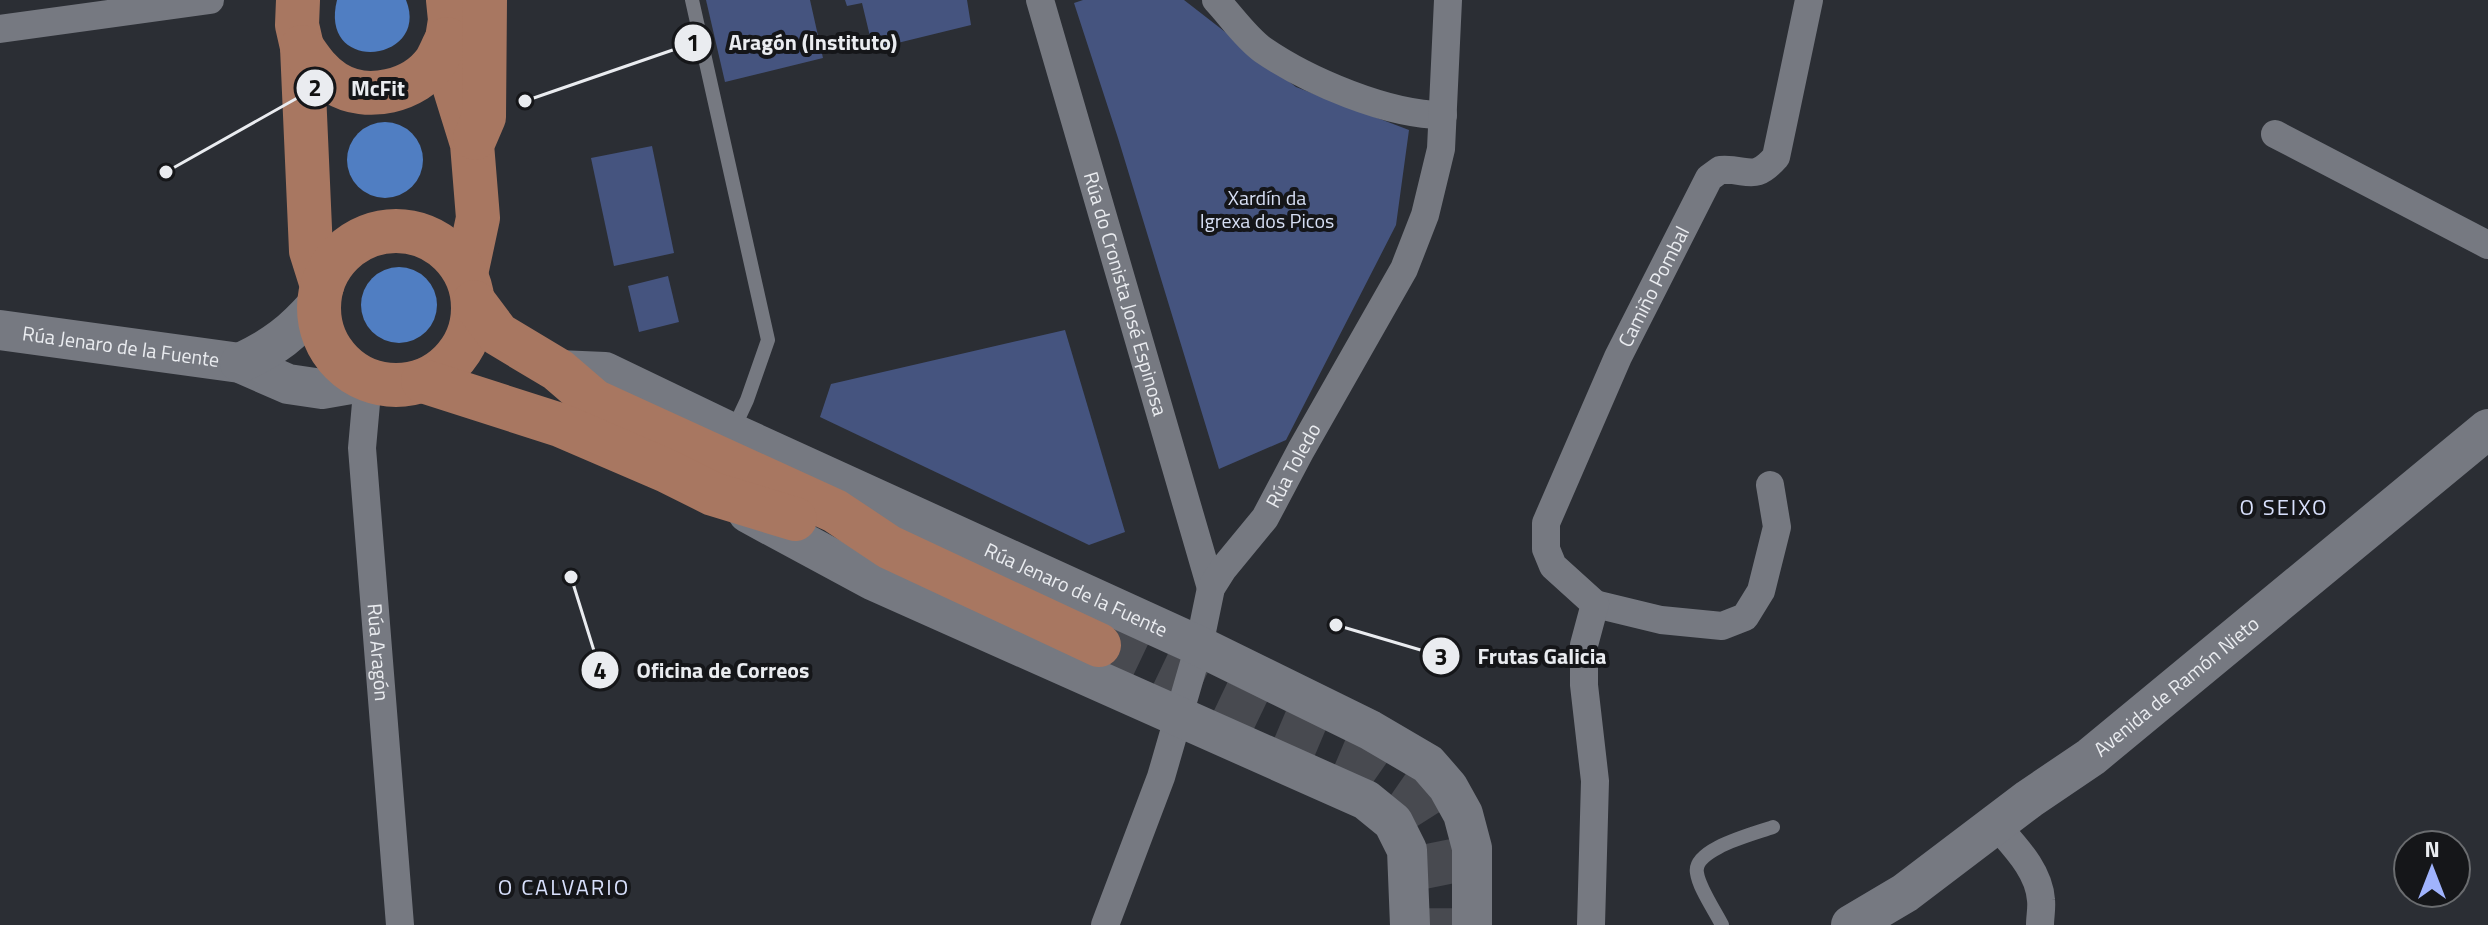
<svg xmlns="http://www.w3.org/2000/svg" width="2488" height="925" font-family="'Titillium Web',sans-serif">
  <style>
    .green { fill: #45547f }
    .water { fill: #507ec2 }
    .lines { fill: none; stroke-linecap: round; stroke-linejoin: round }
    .primary-tunnel { stroke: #484a50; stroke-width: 44; stroke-dasharray: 44 22; stroke-linecap: butt }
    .lane { stroke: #767981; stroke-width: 14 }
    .street { stroke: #767981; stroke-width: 28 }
    .secondary { stroke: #767981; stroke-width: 40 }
    .primary { stroke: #a87761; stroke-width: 44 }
    .labels { text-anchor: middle; stroke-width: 8; stroke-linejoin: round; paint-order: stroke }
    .park-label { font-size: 20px; fill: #d6def3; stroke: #151619 }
    .street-label { font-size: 20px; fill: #eaecf0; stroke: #151619 }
    .neighbourhood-label { font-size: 22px; letter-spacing: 2px; fill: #d9e1fd; stroke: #151619 }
    .leader { fill: none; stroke: #eaecf0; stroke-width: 3 }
    .callout-dot { fill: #eaecf0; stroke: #151619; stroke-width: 3 }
    .mark-label { font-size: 24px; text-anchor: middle; font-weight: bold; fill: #111 }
    .callout-label { font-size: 22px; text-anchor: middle; font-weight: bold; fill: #eaecf0; stroke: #151619; stroke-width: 8; stroke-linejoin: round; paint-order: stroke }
  </style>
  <rect width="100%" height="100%" fill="#2b2e34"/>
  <g class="green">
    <polygon points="706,0 810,0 823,58 725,82"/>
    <polygon points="845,0 967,0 971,25 873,49 862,3 847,6"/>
    <polygon points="1083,0 1184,0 1296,87 1409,130 1396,225 1286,440 1219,469 1118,138 1074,3"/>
    <polygon points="652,146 674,253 614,266 591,158"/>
    <polygon points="668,276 679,322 639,332 628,286"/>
    <polygon points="1065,330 1125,532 1089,545 820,417 831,384"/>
  </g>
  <g class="water">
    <path d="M337,0H406C431,62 318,76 337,0Z"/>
    <circle cx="385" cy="160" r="38"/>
    <circle cx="399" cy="305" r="38"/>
  </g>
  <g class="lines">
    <polyline class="primary-tunnel" points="1099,645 1271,727 1361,765 1404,795 1428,833 1440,893 1440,925"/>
    <g class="lane">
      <polyline points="692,0 768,340 747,400 732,432"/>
      <path d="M1722,925C1715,911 1699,888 1697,873C1692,849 1754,834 1773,827"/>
    </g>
    <g class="street">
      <path id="s1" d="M1040,0L1211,588"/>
      <path d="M1216,0C1231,16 1246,38 1263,50C1308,81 1388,115 1443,115"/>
      <polyline points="0,29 210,0"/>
      <polyline points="2275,134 2488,245"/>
      <path id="s2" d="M368,381L362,448L400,925"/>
      <polyline points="1595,604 1661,620 1722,626 1745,617 1761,591 1777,527 1770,485"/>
      <path d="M1996,825C2014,846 2039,870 2041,900C2042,908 2040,917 2040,925"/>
      <path id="s3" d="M1105,925L1161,777L1199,646L1211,588L1223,569L1265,518L1301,450L1404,269L1425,215L1441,149L1448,0"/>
      <path id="s4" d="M1591,925L1595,781L1584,685V645L1595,604L1553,566L1546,549V523L1618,357L1709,178L1720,170C1749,168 1753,183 1776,157L1809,0"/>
    </g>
    <g class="secondary">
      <path id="s5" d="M0,330L240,363L288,384L322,389L368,381"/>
      <path d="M240,363C276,346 292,333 318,304"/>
      <path id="s6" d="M558,370L605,372L732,433L1199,646L1370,730L1428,764L1448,787L1463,814L1472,848V925"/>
      <polyline points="748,513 872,580 1366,800 1393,822 1407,850 1410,925"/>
      <path id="s7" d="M1851,925L1905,893L2029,799L2091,757L2488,429"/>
    </g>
    <g class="primary">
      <polyline points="298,0 297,25 302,47 311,251 322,286"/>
      <polyline points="448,0 450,20 447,39 454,86 472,144 478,218 466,274"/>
      <path d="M302,47C312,62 320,73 335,83C367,103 415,91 436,61C440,54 443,46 447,39"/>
      <polyline points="475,138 484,117 485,0"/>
      <circle cx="396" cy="308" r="77"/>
      <polyline points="474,302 498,334 558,370 594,401 835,511 889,547 1099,645"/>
      <polyline points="423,381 560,425 667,471 713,494 795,519"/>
    </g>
  </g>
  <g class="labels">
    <g class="park-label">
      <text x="1267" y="205">Xardín da<tspan x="1267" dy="23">Igrexa dos Picos</tspan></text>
    </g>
    <g class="street-label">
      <text dy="7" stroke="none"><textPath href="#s4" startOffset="684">Camiño Pombal</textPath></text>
      <text dy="7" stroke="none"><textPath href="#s1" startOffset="306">Rúa do Cronista José Espinosa</textPath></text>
      <text dy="7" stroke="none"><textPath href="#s5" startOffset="122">Rúa Jenaro de la Fuente</textPath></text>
      <text dy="7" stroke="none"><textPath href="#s3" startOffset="502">Rúa Toledo</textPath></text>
      <text dy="7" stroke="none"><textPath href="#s6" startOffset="566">Rúa Jenaro de la Fuente</textPath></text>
      <text dy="7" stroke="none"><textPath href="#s2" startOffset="272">Rúa Aragón</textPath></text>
      <text dy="7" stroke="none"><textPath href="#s7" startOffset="404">Avenida de Ramón Nieto</textPath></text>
    </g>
    <g class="neighbourhood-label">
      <text x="2284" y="515">O SEIXO</text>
      <text x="564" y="895">O CALVARIO</text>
    </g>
  </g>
  <path class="leader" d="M525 101L693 43M166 172L315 88M1336 625L1441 656M571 577L600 670"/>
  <g class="callout-dot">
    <circle cx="525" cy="101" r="8"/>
    <circle cx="166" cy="172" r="8"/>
    <circle cx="1336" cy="625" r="8"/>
    <circle cx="571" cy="577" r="8"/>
    <circle cx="693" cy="43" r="20"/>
    <circle cx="315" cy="88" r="20"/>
    <circle cx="1441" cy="656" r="20"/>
    <circle cx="600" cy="670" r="20"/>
  </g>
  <g class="mark-label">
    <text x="693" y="51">1</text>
    <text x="315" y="96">2</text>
    <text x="1441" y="665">3</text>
    <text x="600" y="679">4</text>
  </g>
  <g class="callout-label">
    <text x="813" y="50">Aragón (Instituto)</text>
    <text x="378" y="96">McFit</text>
    <text x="1542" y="664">Frutas Galicia</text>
    <text x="723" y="678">Oficina de Correos</text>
  </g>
  <g transform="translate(2432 869)"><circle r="38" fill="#151619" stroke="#6a6c6f" stroke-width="2"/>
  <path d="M0-6L14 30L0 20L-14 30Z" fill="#a0b3fd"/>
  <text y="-12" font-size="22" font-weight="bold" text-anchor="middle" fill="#eaecf0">N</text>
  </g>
</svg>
